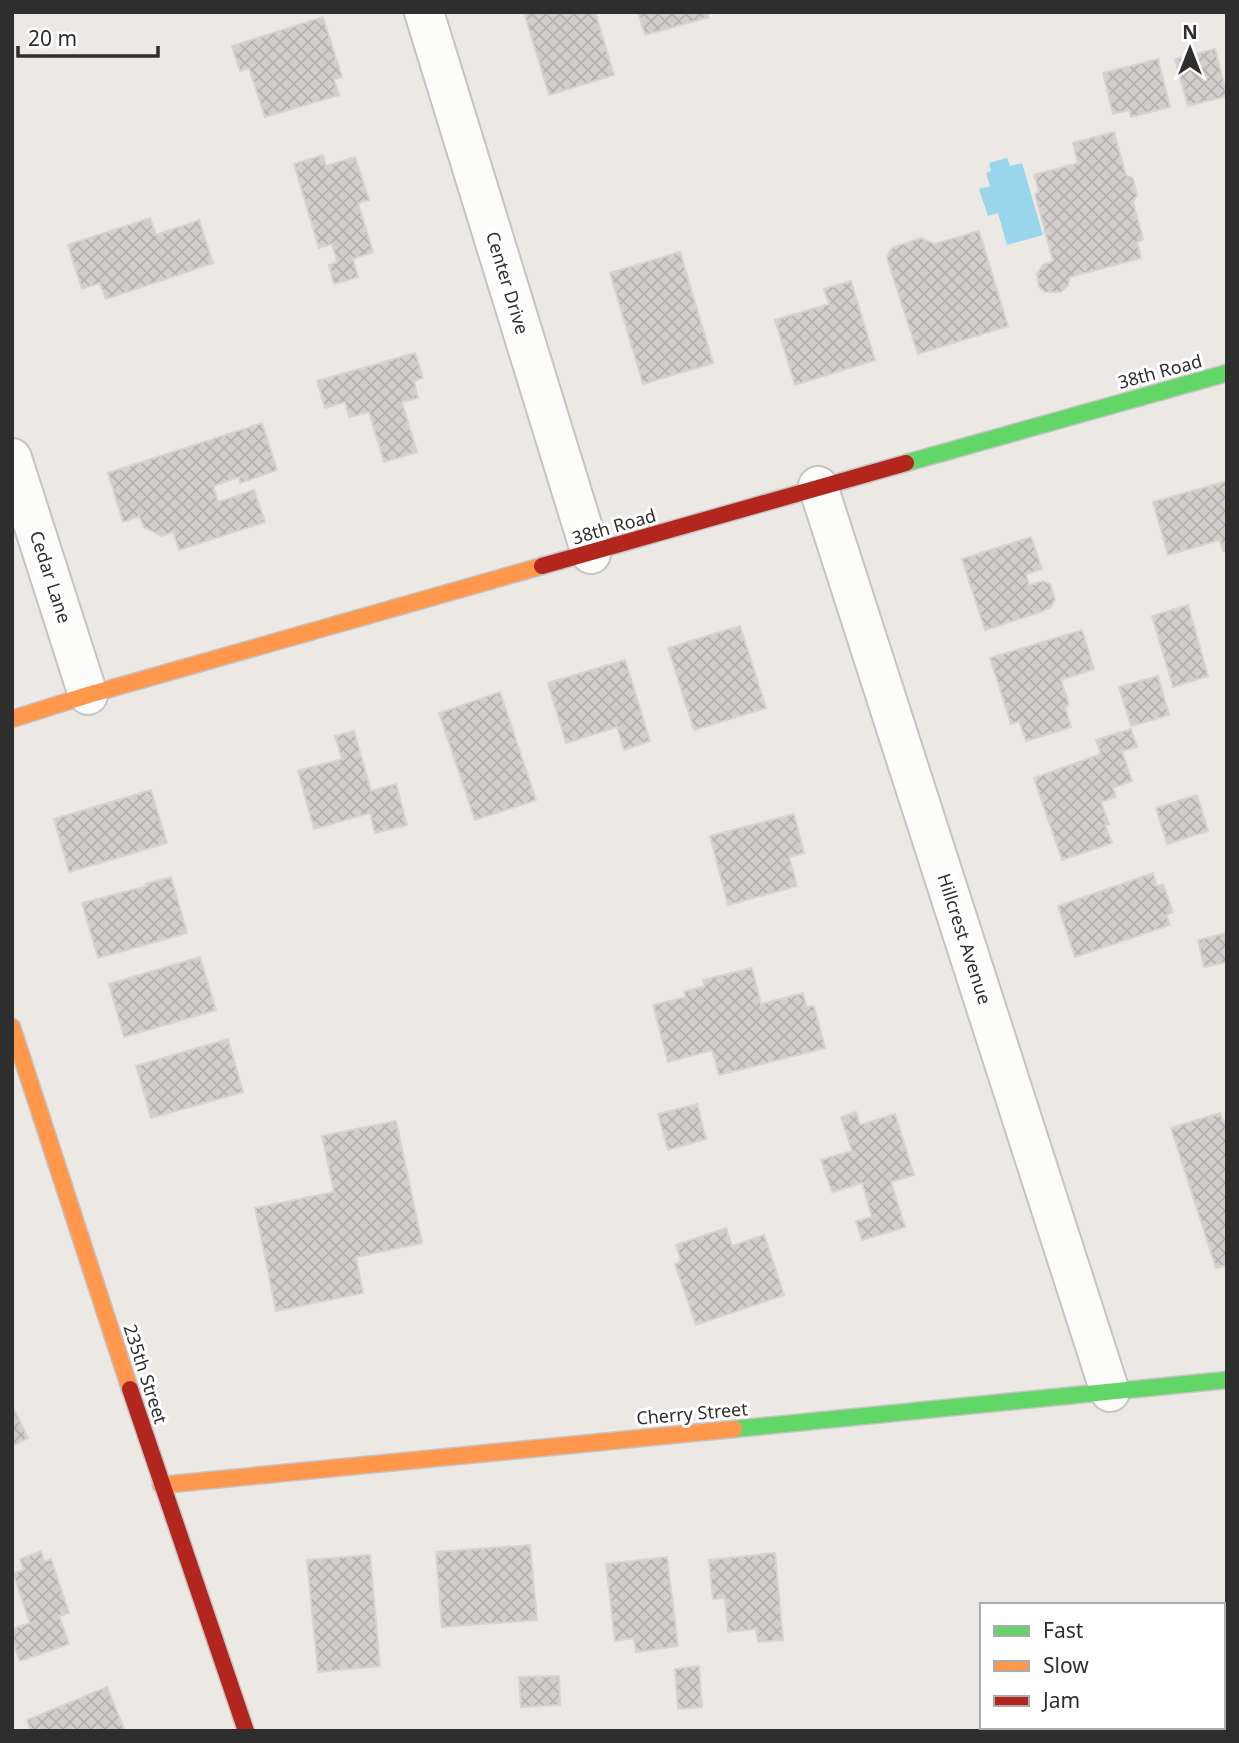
<svg xmlns="http://www.w3.org/2000/svg" width="1239" height="1743" font-family="'Noto Sans',sans-serif">
  <style>
    .water { fill: #99d6ec }
    .building { fill: url(#building-cross-hatch); stroke: #d7d4d0; stroke-width: 2 }
    .lines { fill: none; stroke-linecap: round; stroke-linejoin: round }
    .street-casing { stroke: #c5c4c5; stroke-width: 42 }
    .fast-casing { stroke: #c5c4c5; stroke-width: 19 }
    .slow-casing { stroke: #c5c4c5; stroke-width: 19 }
    .jam-casing { stroke: #c5c4c5; stroke-width: 19 }
    .street { stroke: #fcfcfb; stroke-width: 38 }
    .fast { stroke: #63d668; stroke-width: 16 }
    .slow { stroke: #ff974d; stroke-width: 16 }
    .jam { stroke: #b3261e; stroke-width: 16 }
    .labels { text-anchor: middle; stroke-width: 6; stroke-linejoin: round; paint-order: stroke }
    .street-label { font-size: 18px; fill: #2e2e2e; stroke: #fff }
  </style>
  <defs>
    <pattern id="building-cross-hatch" width="8" height="8" patternUnits="userSpaceOnUse" patternTransform="scale(1.75)"><rect width="8" height="8" fill="#d1cecb"/><path d="M0 0l8 8M0 8l8-8" fill="none" stroke="#b4b1af"/></pattern>
  </defs>
  <rect width="100%" height="100%" fill="#ece8e4"/>
  <polygon class="water" points="1007,158 1010,166 1022,163 1043,235 1007,245 998,213 988,216 979,189 990,186 986,173 991,171 989,163"/>
  <g class="building">
    <polygon points="524,12 595,12 614,75 549,95"/>
    <polygon points="638,12 707,12 709,17 645,35"/>
    <polygon points="323,17 342,77 334,79 339,95 265,117 249,68 240,71 232,46"/>
    <polygon points="1215,49 1227,96 1188,106 1175,59"/>
    <polygon points="1158,59 1170,107 1131,117 1129,110 1113,114 1103,73"/>
    <polygon points="1114,132 1126,175 1133,179 1137,195 1133,202 1143,239 1137,242 1141,258 1070,277 1068,285 1061,292 1045,292 1039,287 1037,274 1043,265 1053,261 1035,194 1039,192 1034,175 1078,163 1073,143"/>
    <polygon points="323,155 326,166 355,157 369,200 358,203 373,252 353,259 358,277 334,284 329,265 337,262 332,244 319,248 294,164"/>
    <polygon points="150,218 156,235 199,220 213,263 106,299 100,283 82,289 68,245"/>
    <polygon points="979,231 1008,326 918,354 887,258 891,248 921,238 934,244"/>
    <polygon points="680,252 713,363 643,384 610,273"/>
    <polygon points="851,281 875,360 795,385 775,320 829,304 824,289"/>
    <polygon points="415,353 423,378 414,381 418,398 402,402 417,452 384,462 369,412 349,417 345,402 325,408 317,381"/>
    <polygon points="262,423 277,470 240,483 239,477 213,486 218,502 254,490 265,522 179,550 173,532 161,536 144,527 139,516 123,522 108,473"/>
    <polygon points="1227,481 1227,550 1223,551 1220,540 1168,555 1153,502"/>
    <polygon points="1031,537 1042,569 1026,574 1029,585 1043,581 1050,584 1055,600 1051,607 1038,613 985,630 962,559"/>
    <polygon points="1188,605 1208,676 1173,687 1152,616"/>
    <polygon points="740,626 766,708 694,730 668,648"/>
    <polygon points="1082,630 1094,669 1061,680 1069,705 1065,707 1071,727 1026,741 1019,721 1011,724 990,658"/>
    <polygon points="625,660 650,741 624,750 617,727 566,743 548,683"/>
    <polygon points="1158,676 1169,715 1131,726 1119,687"/>
    <polygon points="500,692 536,800 475,820 439,713"/>
    <polygon points="1131,729 1137,747 1122,751 1132,781 1113,788 1116,797 1101,802 1109,824 1105,825 1112,843 1062,860 1034,778 1101,754 1096,740"/>
    <polygon points="354,731 371,791 396,784 407,825 375,833 370,813 314,829 298,771 342,759 335,736"/>
    <polygon points="151,790 167,843 69,872 54,819"/>
    <polygon points="1197,795 1208,831 1167,844 1156,808"/>
    <polygon points="794,814 804,853 789,857 797,886 728,905 710,836"/>
    <polygon points="1153,873 1157,886 1163,884 1173,912 1166,915 1170,925 1075,957 1058,906"/>
    <polygon points="171,877 187,933 98,958 82,903 147,886 146,884"/>
    <polygon points="1227,933 1227,962 1204,967 1198,940"/>
    <polygon points="200,957 216,1010 124,1037 109,984"/>
    <polygon points="752,968 761,1004 803,993 807,1007 814,1006 825,1048 719,1075 712,1050 668,1062 653,1005 686,997 684,992 705,986 703,980"/>
    <polygon points="228,1039 243,1092 151,1118 136,1066"/>
    <polygon points="697,1104 706,1139 668,1150 658,1114"/>
    <polygon points="856,1112 860,1125 895,1114 914,1175 891,1182 905,1227 862,1240 856,1221 872,1217 862,1183 832,1192 821,1160 852,1151 841,1117"/>
    <polygon points="1220,1113 1223,1121 1227,1119 1227,1265 1216,1268 1171,1128"/>
    <polygon points="396,1121 422,1243 356,1257 363,1293 276,1311 255,1208 334,1192 322,1136"/>
    <polygon points="726,1228 732,1246 764,1235 784,1295 696,1325 675,1264 681,1261 676,1245"/>
    <polygon points="12,1405 28,1438 12,1446"/>
    <polygon points="530,1545 537,1620 442,1627 436,1552"/>
    <polygon points="41,1551 44,1562 51,1559 69,1613 59,1616 69,1644 20,1661 12,1639 12,1629 30,1623 13,1573 24,1570 20,1559"/>
    <polygon points="775,1553 783,1640 758,1642 756,1629 728,1632 725,1598 713,1599 709,1560"/>
    <polygon points="370,1555 380,1666 318,1672 307,1560"/>
    <polygon points="667,1557 678,1646 636,1652 634,1638 615,1641 606,1564"/>
    <polygon points="699,1666 702,1707 678,1709 675,1669"/>
    <polygon points="559,1676 560,1705 521,1707 519,1677"/>
    <polygon points="107,1687 125,1731 31,1731 27,1720"/>
  </g>
  <g class="lines">
    <g class="street-casing">
      <g id="street">
        <polyline points="424,12 591,554"/>
        <polyline points="12,458 88,695"/>
        <polyline points="818,486 1110,1392"/>
      </g>
    </g>
    <g class="fast-casing">
      <g id="fast">
        <polyline points="906,463 1227,373"/>
        <polyline points="734,1429 1227,1380"/>
      </g>
    </g>
    <g class="slow-casing">
      <g id="slow">
        <polyline points="12,719 88,695 542,566"/>
        <polyline points="12,1027 130,1389"/>
        <polyline points="161,1485 734,1429"/>
      </g>
    </g>
    <g class="jam-casing">
      <g id="jam">
        <polyline points="542,566 906,463"/>
        <polyline points="130,1389 246,1731"/>
      </g>
    </g>
    <use href="#street" class="street"/>
    <use href="#fast" class="fast"/>
    <use href="#slow" class="slow"/>
    <use href="#jam" class="jam"/>
  </g>
  <g class="labels">
    <g class="street-label">
      <text transform="translate(507 283) rotate(73)" y="6">Center Drive</text>
      <text transform="translate(1160 372) rotate(-15)" y="6">38th Road</text>
      <text transform="translate(614 527) rotate(-16)" y="6">38th Road</text>
      <text transform="translate(50 577) rotate(72)" y="6">Cedar Lane</text>
      <text transform="translate(964 939) rotate(72)" y="6">Hillcrest Avenue</text>
      <text transform="translate(145 1374) rotate(72)" y="6">235th Street</text>
      <text transform="translate(692 1414) rotate(-5)" y="6">Cherry Street</text>
    </g>
  </g>
  <rect width="1239" height="1743" fill="none" stroke="#2e2e2e" stroke-width="28"/>
  <rect x="980" y="1603" width="245" height="126" fill="#ffffff" stroke="#ababab" stroke-width="2"/>
  <rect x="994" y="1626" width="35" height="10" fill="#63d668" stroke="#ababab" stroke-width="2"/>
  <text x="1043" y="1638" font-size="21" fill="#2e2e2e">Fast</text>
  <rect x="994" y="1661" width="35" height="10" fill="#ff974d" stroke="#ababab" stroke-width="2"/>
  <text x="1043" y="1673" font-size="21" fill="#2e2e2e">Slow</text>
  <rect x="994" y="1696" width="35" height="10" fill="#b3261e" stroke="#ababab" stroke-width="2"/>
  <text x="1043" y="1708" font-size="21" fill="#2e2e2e">Jam</text>
  <g transform="translate(1190 49)" stroke="#ffffff" stroke-width="5" paint-order="stroke">
  <path d="M0-5L12 26L0 18L-12 26Z" fill="#2e2e2e"/>
  <text y="-10" font-size="19" font-weight="bold" text-anchor="middle" fill="#2e2e2e">N</text>
  </g>
  <path d="M18 46v10h140v-10" fill="none" stroke="#2e2e2e" stroke-width="3.5"/>
  <text x="28" y="46" font-size="21" fill="#2e2e2e" stroke="#ffffff" stroke-width="5" paint-order="stroke">20 m</text>
</svg>
